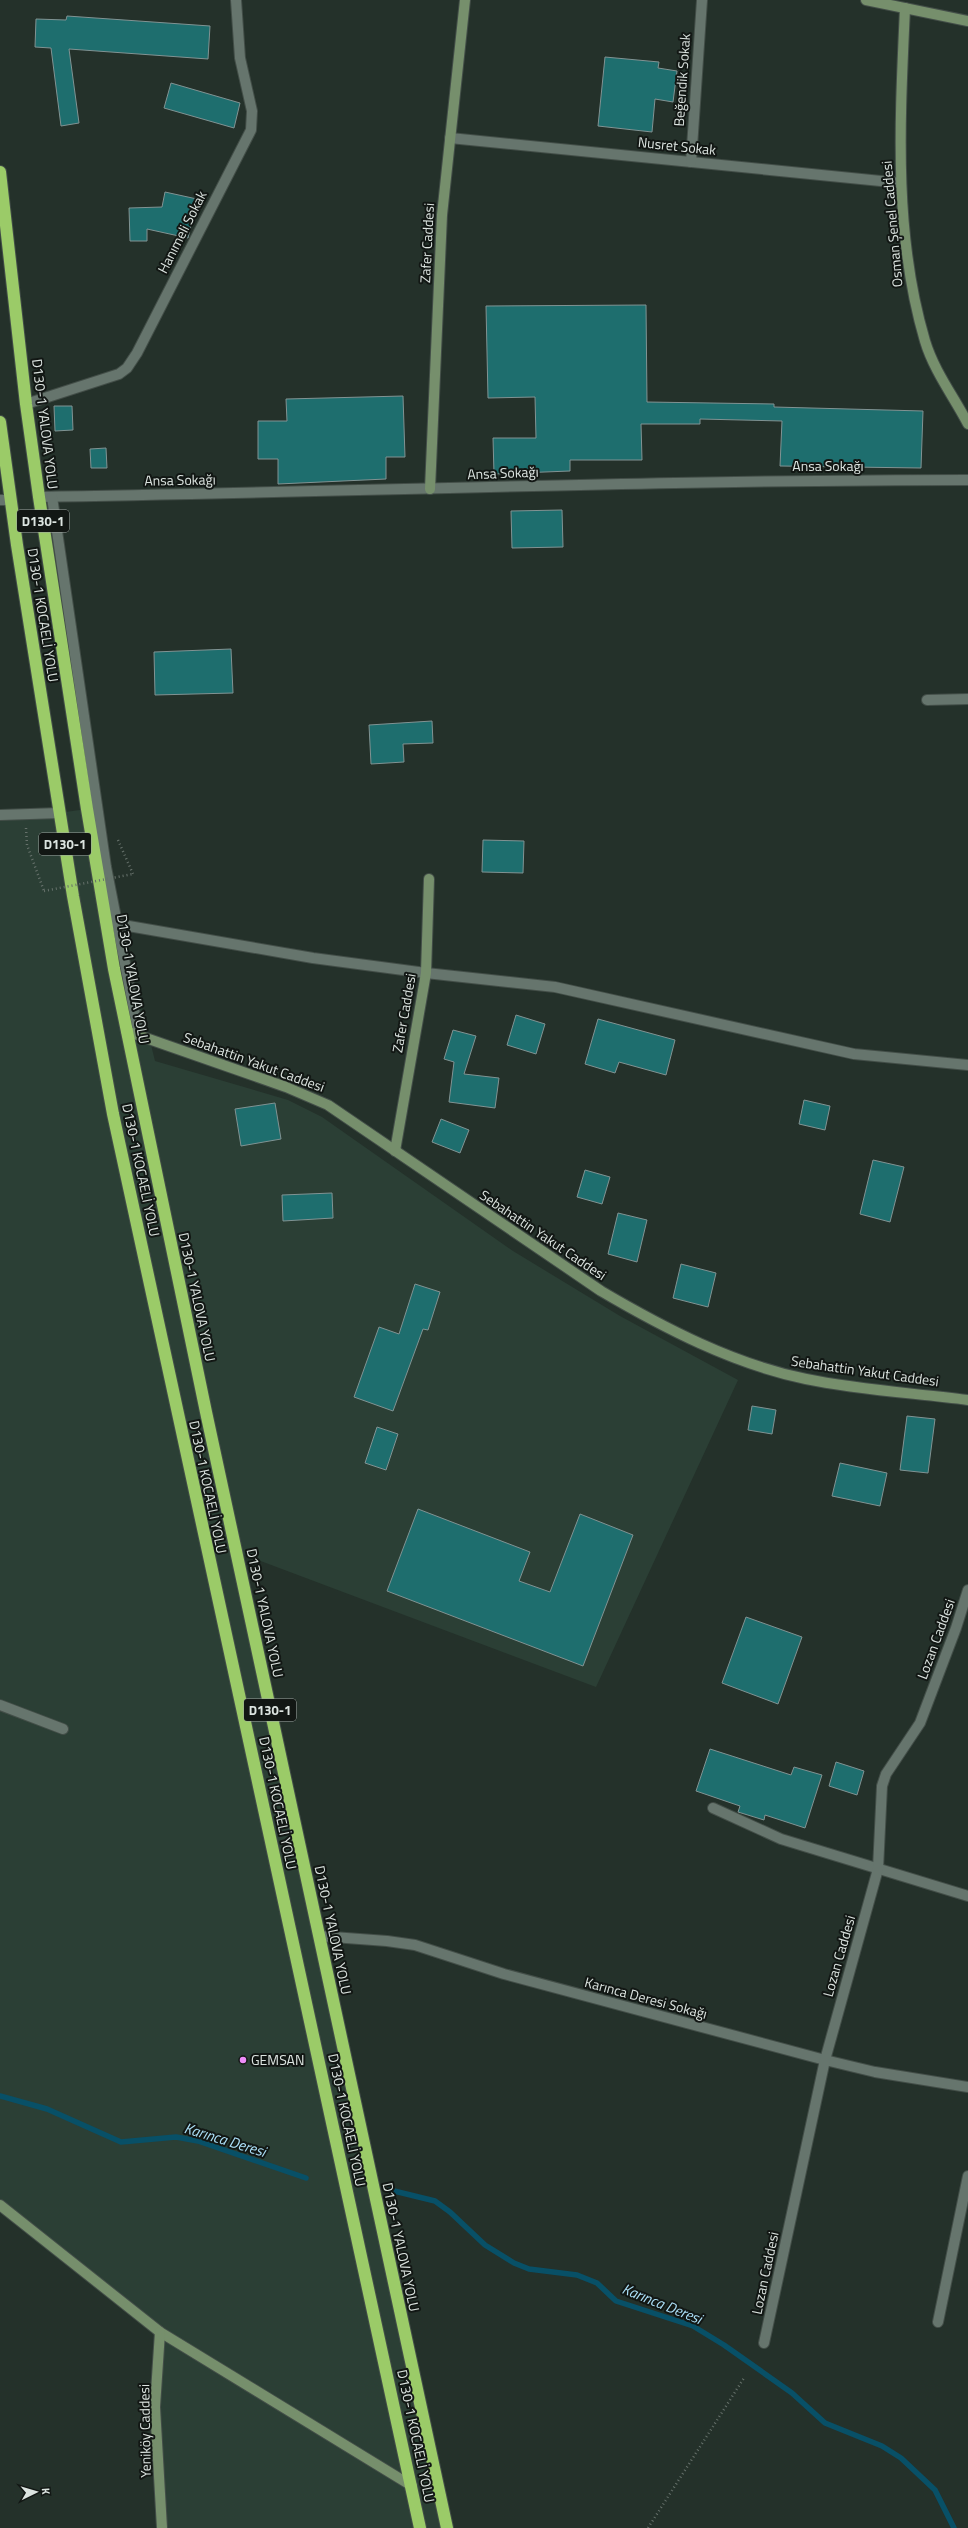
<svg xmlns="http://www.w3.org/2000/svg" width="968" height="2528" font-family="'Titillium Web',sans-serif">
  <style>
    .built { fill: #2b3f35 }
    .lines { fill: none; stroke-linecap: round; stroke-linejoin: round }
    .stream { stroke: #085067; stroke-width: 5.5 }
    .building { fill: #1e6e6e; stroke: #819393 }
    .street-casing { stroke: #434e48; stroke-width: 12 }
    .secondary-casing { stroke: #434e48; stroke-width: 12 }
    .highway-casing { stroke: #434e48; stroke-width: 14 }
    .path { stroke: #66716b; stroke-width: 2.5; stroke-dasharray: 1 3; stroke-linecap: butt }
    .street { stroke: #66756d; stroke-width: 10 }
    .secondary { stroke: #768f6c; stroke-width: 10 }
    .highway { stroke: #9bcb68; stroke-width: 12 }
    .path-bridge { stroke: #66716b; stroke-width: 2.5; stroke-dasharray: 1 3; stroke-linecap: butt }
    .poi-dot { fill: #ee8cf9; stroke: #121714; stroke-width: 1.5 }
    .labels { text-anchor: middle; stroke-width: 4; stroke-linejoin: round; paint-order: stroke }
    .shield { fill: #121714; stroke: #9fa6a3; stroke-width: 1 }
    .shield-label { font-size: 13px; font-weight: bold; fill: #dce4e0 }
    .street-label { font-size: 14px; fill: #dce4e0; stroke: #121714 }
    .poi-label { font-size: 14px; fill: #dce4e0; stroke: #121714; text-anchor: start }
    .water-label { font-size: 15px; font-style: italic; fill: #ade1f9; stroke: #121714 }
  </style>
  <rect width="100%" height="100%" fill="#24312a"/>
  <polygon class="built" points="87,809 102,891 130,960 155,1061 288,1100 322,1117 513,1251 620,1316 738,1380 596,1687 237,1552 451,2528 162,2528 155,2407 160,2332 0,2205 0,815 51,814"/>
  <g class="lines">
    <g class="stream">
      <polyline points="0,2096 47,2109 121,2142 176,2137 198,2141 306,2178"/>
      <polyline points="390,2190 435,2201 450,2212 485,2245 514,2263 529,2269 577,2275 597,2283 616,2301 693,2326 724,2345 792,2393 825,2423 882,2446 901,2458 935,2490 954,2528"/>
    </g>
  </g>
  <g class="building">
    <polygon points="67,16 210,26 208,59 69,49 79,123 61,126 51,48 35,47 36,19 66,20"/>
    <polygon points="605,57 659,62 658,68 677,71 673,102 655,99 652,132 598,126"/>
    <polygon points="171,83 240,103 234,128 164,108"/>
    <polygon points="165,192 197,199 188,238 147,229 147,241 130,241 129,208 162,207"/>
    <polygon points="646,305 647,402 774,404 774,407 923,411 921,468 780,466 782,421 700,419 700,424 641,424 642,460 570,460 570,471 494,474 493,438 536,438 535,397 488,398 486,306"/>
    <polygon points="403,396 405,457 386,457 386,479 278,484 278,459 258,459 258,421 287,421 286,399"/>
    <polygon points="54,406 72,406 73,430 55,431"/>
    <polygon points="106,448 107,468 91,468 90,449"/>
    <polygon points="562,510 563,547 512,548 511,511"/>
    <polygon points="231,649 233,693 155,695 154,652"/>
    <polygon points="432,721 433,743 403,744 404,762 371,764 369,725"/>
    <polygon points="483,840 524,841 523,873 482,872"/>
    <polygon points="516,1015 545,1024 536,1054 507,1045"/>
    <polygon points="598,1019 675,1040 666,1075 619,1062 615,1073 585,1064"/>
    <polygon points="453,1030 476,1036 464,1074 499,1078 495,1108 449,1102 454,1062 444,1059"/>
    <polygon points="804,1100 830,1106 825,1130 799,1124"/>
    <polygon points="275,1103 281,1139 241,1146 235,1109"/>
    <polygon points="441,1119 469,1130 460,1153 432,1142"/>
    <polygon points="873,1160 904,1167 890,1222 860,1214"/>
    <polygon points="585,1170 610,1177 602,1204 577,1197"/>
    <polygon points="332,1193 333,1218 283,1221 282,1195"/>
    <polygon points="618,1213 647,1220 637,1262 608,1254"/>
    <polygon points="681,1264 716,1273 708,1307 673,1298"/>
    <polygon points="415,1284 440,1292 428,1330 423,1329 393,1411 354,1397 379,1327 399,1334"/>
    <polygon points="752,1406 776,1410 772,1434 748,1430"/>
    <polygon points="907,1416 935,1419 928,1473 900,1470"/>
    <polygon points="377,1427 398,1434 386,1470 365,1463"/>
    <polygon points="840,1463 887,1473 880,1506 832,1496"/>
    <polygon points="418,1509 530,1552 519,1581 550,1592 580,1514 633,1535 583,1666 387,1591"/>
    <polygon points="746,1617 802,1637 778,1704 722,1683"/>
    <polygon points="710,1749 791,1775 794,1767 822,1775 805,1828 765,1815 764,1820 738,1812 740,1806 696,1791"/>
    <polygon points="836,1762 864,1771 857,1795 829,1786"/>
  </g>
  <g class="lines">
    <g class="street-casing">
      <g id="street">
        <polyline points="450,138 901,183"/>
        <polyline points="691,162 702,0"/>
        <polyline points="26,404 119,374 127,368 137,353 251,130 252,111 240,58 236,0"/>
        <path d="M39,497C349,492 658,480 968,480"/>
        <polyline points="52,497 106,867 139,1035"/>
        <polyline points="0,500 11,500"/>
        <polyline points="927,700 968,699"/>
        <polyline points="0,815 60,813"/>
        <polyline points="117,924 313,958 426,973 555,987 854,1054 968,1065"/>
        <polyline points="0,1705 63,1729"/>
        <polyline points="713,1808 781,1839 968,1896"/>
        <polyline points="319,1936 387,1941 415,1945 504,1974 825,2060 875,2072 968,2087"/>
        <polyline points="938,2322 968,2176"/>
        <polyline points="764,2343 825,2060 878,1869 882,1786 886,1774 920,1723 956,1628 968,1590"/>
      </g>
    </g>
    <g class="secondary-casing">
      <g id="secondary">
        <polyline points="866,0 968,21"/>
        <path d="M905,8C900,120 893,233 925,341C934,371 954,397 968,424"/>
        <polyline points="430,489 442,215 465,0"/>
        <path d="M126,1031L286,1087L328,1105L601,1291C664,1328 733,1364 806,1379C859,1390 914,1393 968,1400"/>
        <polyline points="395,1151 426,973 429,879"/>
        <polyline points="0,2205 160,2332 412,2486"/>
        <polyline points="160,2332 155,2407 162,2528"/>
      </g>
    </g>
    <g class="highway-casing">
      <g id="highway">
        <polyline points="0,172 26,404 39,497 87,809 114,969 206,1412 447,2528"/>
        <polyline points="0,422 17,545 73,896 113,1114 420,2528"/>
      </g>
    </g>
    <g class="path">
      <polyline points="26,828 27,845 44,891"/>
      <polyline points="118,840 133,874"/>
      <polyline points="648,2528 744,2378"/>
    </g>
    <use href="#street" class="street"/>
    <use href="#secondary" class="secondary"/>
    <use href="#highway" class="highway"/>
    <polyline class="path-bridge" points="44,891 133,874"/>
  </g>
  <circle class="poi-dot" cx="243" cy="2060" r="4"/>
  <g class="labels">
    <g class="shield">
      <rect x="17" y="510" width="52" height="22" rx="3"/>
      <rect x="39" y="833" width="52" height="22" rx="3"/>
      <rect x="244" y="1699" width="52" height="22" rx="3"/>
    </g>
    <g class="shield-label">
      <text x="43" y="526">D130-1</text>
      <text x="65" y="849">D130-1</text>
      <text x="270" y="1715">D130-1</text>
    </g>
    <g class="street-label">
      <text transform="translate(682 80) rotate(-86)" y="5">Beğendik Sokak</text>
      <text transform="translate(677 146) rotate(6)" y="5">Nusret Sokak</text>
      <text transform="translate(892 224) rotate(-95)" y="5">Osman Şenel Caddesi</text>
      <text transform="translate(182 232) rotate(-63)" y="5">Hanımeli Sokak</text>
      <text transform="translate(427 243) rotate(-87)" y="5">Zafer Caddesi</text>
      <text transform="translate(45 424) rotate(83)" y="5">D130-1 YALOVA YOLU</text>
      <text x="828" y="471">Ansa Sokağı</text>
      <text transform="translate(503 473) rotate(-2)" y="5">Ansa Sokağı</text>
      <text transform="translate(180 480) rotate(-1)" y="5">Ansa Sokağı</text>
      <text transform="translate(43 615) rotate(81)" y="5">D130-1 KOCAELİ YOLU</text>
      <text transform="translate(133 979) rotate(80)" y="5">D130-1 YALOVA YOLU</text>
      <text transform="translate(404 1013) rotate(-80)" y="5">Zafer Caddesi</text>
      <text transform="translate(254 1062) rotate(20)" y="5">Sebahattin Yakut Caddesi</text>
      <text transform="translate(141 1170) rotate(78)" y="5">D130-1 KOCAELİ YOLU</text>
      <text transform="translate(543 1235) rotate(34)" y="5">Sebahattin Yakut Caddesi</text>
      <text transform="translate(197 1297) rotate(78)" y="5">D130-1 YALOVA YOLU</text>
      <text transform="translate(865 1371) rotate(8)" y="5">Sebahattin Yakut Caddesi</text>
      <text transform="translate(208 1487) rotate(78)" y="5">D130-1 KOCAELİ YOLU</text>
      <text transform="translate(265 1613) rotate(78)" y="5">D130-1 YALOVA YOLU</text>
      <text transform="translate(936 1639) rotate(-70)" y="5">Lozan Caddesi</text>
      <text transform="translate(278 1803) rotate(78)" y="5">D130-1 KOCAELİ YOLU</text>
      <text transform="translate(333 1930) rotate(78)" y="5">D130-1 YALOVA YOLU</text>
      <text transform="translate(839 1956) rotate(-74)" y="5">Lozan Caddesi</text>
      <text transform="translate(646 1998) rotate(15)" y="5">Karınca Deresi Sokağı</text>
      <text transform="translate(347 2120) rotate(78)" y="5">D130-1 KOCAELİ YOLU</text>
      <text transform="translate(401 2247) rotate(78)" y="5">D130-1 YALOVA YOLU</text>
      <text transform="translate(765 2273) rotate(-78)" y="5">Lozan Caddesi</text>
      <text transform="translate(145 2431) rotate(-91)" y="5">Yeniköy Caddesi</text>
      <text transform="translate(416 2436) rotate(78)" y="5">D130-1 KOCAELİ YOLU</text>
    </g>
    <g class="poi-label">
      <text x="251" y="2065">GEMSAN</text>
    </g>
    <g class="water-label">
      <text transform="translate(225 2140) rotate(17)" y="5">Karınca Deresi</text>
      <text transform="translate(662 2304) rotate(22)" y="5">Karınca Deresi</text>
    </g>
  </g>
  <g transform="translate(36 2492) rotate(85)" stroke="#121714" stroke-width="3" paint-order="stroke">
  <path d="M0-3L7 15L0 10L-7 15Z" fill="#dce4e0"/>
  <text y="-6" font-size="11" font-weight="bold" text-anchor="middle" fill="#dce4e0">K</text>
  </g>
</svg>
